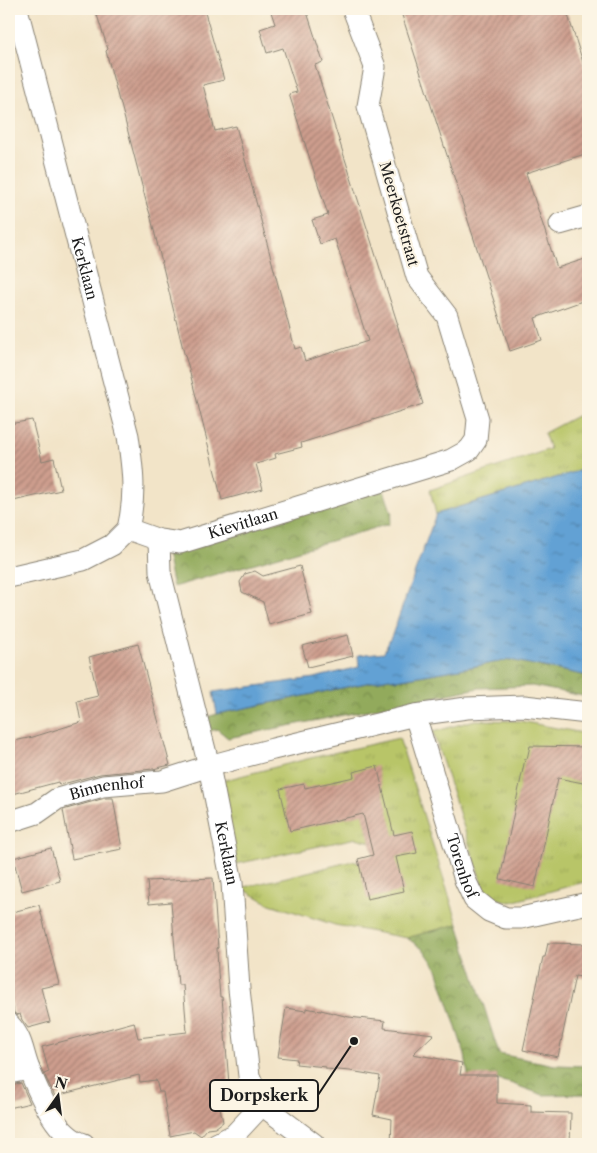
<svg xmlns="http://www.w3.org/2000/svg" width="597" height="1153" font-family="'Libre Caslon Text',serif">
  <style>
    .grass { fill: url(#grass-tufts); stroke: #6a7042 }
    .forest { fill: url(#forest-crowns); stroke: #57633c }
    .water { fill: url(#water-ripples); stroke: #3f5e78 }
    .building { fill: url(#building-hatch) }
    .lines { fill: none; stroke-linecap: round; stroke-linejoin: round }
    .street-casing { stroke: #878072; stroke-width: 23 }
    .street { stroke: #fff; stroke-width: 21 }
    .labels { text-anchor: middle; stroke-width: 4.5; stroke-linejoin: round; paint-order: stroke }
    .street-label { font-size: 15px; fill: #1c1c1c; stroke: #fcf5e5 }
    .leader { fill: none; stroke: #1c1c1c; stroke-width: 2 }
    .callout-dot { fill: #1c1c1c; stroke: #fcf5e5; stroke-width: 2 }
    .callout { fill: #fcf5e5; stroke: #1c1c1c; stroke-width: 2 }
    .callout-label { font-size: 16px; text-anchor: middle; font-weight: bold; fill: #1c1c1c }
  </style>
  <defs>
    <pattern id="grass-tufts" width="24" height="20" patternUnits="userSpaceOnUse" patternTransform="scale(1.25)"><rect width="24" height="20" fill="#b8c568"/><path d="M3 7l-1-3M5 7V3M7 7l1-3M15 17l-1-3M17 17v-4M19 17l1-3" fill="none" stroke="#9ea95a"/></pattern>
    <pattern id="forest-crowns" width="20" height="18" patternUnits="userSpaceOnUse" patternTransform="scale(1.25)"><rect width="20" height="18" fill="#92aa5c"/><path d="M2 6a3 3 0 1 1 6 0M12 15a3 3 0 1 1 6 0" fill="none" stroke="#768a4b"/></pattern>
    <pattern id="water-ripples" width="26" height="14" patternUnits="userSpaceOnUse" patternTransform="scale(1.25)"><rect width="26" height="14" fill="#62a1d4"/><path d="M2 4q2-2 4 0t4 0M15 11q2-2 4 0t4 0" fill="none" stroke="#5082ab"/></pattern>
    <pattern id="building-hatch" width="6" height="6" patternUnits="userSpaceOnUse" patternTransform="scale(1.25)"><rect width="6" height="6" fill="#ce9e8e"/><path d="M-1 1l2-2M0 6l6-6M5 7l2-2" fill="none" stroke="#a68073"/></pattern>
  </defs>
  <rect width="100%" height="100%" fill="#fcf5e5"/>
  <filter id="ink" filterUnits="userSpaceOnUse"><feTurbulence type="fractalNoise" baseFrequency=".02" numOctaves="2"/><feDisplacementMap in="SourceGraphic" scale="10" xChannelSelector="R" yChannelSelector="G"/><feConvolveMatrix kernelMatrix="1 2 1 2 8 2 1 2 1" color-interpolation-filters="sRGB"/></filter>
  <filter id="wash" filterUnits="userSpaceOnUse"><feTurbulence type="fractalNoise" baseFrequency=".0096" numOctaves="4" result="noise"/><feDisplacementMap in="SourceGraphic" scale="20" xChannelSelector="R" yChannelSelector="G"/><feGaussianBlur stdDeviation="1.12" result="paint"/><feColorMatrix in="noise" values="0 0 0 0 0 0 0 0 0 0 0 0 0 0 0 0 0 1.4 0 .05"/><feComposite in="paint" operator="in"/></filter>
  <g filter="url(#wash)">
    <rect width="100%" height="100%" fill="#f2e4c8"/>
    <g class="grass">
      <polygon points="588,410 588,468 436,514 430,490 550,449 544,433"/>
      <polygon points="475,720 520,721 588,734 588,881 511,902 486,896 433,732"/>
      <polygon points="399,738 458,924 407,938 335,925 270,904 241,888 353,861 376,869 371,842 356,838 236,864 217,782 311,758"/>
    </g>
    <g class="forest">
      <polygon points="384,490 392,514 389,524 173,587 166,554"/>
      <polygon points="510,660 588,676 588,697 532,686 479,688 228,738 217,729 210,731 207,717 217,714 376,681 389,678 397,680"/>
      <polygon points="458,924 499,1054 555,1065 588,1066 588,1094 543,1095 510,1083 494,1079 469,1082 465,1055 437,969 424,950 407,938"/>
    </g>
    <polygon class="water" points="588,468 588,676 510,660 397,680 389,678 376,681 217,714 213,692 314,678 359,667 358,655 384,652 392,635 436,514"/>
    <g id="blocks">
      <g class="building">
        <polygon points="95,9 204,9 224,80 203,85 215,131 236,126 295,349 301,347 305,361 368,341 335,239 320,244 312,220 328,215 289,94 297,92 283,48 267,53 260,29 275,24 270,9 306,9 323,62 315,65 398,325 397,325 412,372 413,372 423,404 301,443 302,447 275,454 276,458 256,464 263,489 222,500 188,365 184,353 150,214 147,205 120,101 119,101 106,51 108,49"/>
        <polygon points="400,9 566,9 588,78 588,153 526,173 557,268 588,258 588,299 535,318 542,340 510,351"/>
        <polygon points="32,420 42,461 54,458 61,490 9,502 9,424"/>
        <polygon points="300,566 312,614 269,625 263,602 242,592 240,582 245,574 255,571 263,576"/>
        <polygon points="348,635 353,656 308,667 302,646"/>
        <polygon points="138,644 170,765 153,769 100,774 59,785 58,782 9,795 9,742 33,737 81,722 77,701 98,696 89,657"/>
        <polygon points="530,746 588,747 588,784 558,778 535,887 500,879 525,759 527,759"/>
        <polygon points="377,766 394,835 412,831 417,853 396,857 404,891 367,899 358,859 373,855 363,814 290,831 280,789 304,784 305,788 354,777 353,772"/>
        <polygon points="105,798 113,798 122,849 72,859 63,810"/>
        <polygon points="51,848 60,881 22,891 13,858"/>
        <polygon points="213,878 218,948 217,948 218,972 220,997 222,997 230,1096 218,1098 223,1122 215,1128 207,1129 201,1136 194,1131 170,1136 163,1092 159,1092 156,1080 140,1082 139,1075 55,1096 44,1074 49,1072 42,1047 134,1022 138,1038 187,1032 183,985 178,985 171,902 149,904 147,881"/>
        <polygon points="39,905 59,984 41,988 50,1022 28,1028 22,1020 20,1014 17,1015 14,1013 9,992 9,913"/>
        <polygon points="548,943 588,944 588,978 575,976 558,1057 523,1050 543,957 545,957"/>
        <polygon points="286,1008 306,1011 306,1008 321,1011 321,1010 349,1017 385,1021 384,1028 434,1034 413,1054 462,1063 460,1075 497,1075 497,1103 531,1105 531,1112 571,1113 570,1144 391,1144 392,1119 373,1115 380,1076 350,1071 326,1069 326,1067 296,1064 297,1059 278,1057"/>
        <polygon points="21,1083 30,1103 9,1108 9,1085"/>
      </g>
    </g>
  </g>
  <g filter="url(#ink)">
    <use href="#blocks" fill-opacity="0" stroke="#878072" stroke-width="1"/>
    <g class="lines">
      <g class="street-casing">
        <g id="street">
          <path id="s1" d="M17,9L128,436C133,471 136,494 128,529"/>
          <polyline points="560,224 588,216"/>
          <path id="s2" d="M128,529L159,540L180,543L451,460L469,450L476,440L478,419L447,316L417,277L368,106L375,67L353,9"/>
          <path id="s3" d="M159,540L160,572L209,766L232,883L239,989L249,1076L262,1105L314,1144"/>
          <polyline points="9,577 83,560 112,545 128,529"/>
          <path id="s4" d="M415,715L465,880L474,899L489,911L506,918H521L588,903"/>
          <path id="s5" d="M9,822L37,813L57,799L103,786L162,781L209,766L273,749L415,715L467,708L524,706L588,713"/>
          <path d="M9,1024C23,1039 22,1051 29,1069C39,1093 56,1137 84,1144"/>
          <polyline points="9,1073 29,1069"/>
          <polyline points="216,1144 234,1135 262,1105"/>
        </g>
      </g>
      <use href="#street" class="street"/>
    </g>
  </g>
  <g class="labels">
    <g class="street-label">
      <text transform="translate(399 214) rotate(74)" y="5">Meerkoetstraat</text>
      <text dy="5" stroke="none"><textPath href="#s1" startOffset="268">Kerklaan</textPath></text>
      <text dy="5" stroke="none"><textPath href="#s2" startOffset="120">Kievitlaan</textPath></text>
      <text dy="5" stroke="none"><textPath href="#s5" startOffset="105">Binnenhof</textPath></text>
      <text dy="5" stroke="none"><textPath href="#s3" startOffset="321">Kerklaan</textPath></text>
      <text dy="5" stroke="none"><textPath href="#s4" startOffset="158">Torenhof</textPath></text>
    </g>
  </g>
  <path class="leader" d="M354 1041L318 1095"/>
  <circle class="callout-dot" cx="354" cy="1041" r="5"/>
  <rect class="callout" x="210" y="1080" width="108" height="31" rx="5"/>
  <g class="callout-label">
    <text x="264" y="1101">Dorpskerk</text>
  </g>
  <rect width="597" height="1153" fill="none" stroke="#fcf5e5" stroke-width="30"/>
  <g transform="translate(58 1096) rotate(14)" stroke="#fcf5e5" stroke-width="4" paint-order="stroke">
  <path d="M0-4L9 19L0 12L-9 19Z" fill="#1c1c1c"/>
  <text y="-8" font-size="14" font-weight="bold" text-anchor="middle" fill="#1c1c1c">N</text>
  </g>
</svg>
